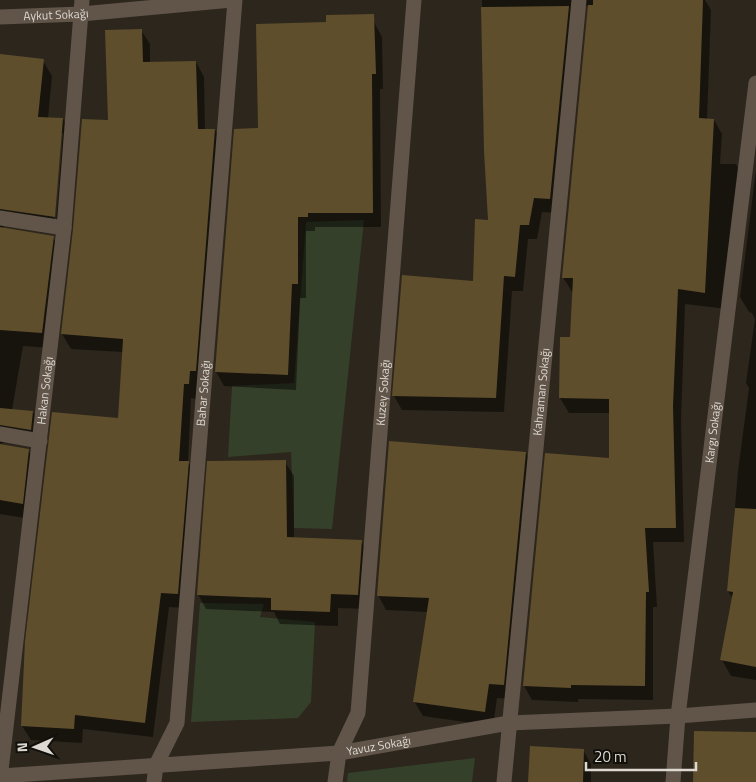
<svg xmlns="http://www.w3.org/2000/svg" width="756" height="782" font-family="'Titillium Web',sans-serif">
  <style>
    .green { fill: #35402a }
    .shadow { fill: #0007; fill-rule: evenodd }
    .building { fill: #5f4e2c }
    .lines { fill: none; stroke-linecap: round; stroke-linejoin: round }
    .minor { stroke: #615449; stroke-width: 15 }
    .labels { text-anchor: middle; stroke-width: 4.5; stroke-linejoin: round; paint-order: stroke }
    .street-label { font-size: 12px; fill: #ddd9d2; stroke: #12100b }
  </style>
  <rect width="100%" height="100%" fill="#2c261c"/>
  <g class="green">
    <polygon points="364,220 332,529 294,528 291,452 228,457 232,386 294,383 306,222"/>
    <polygon points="200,603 264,604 260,617 315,622 311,702 298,718 191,722"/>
    <polygon points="475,758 472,782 347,782 348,773"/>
  </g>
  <g class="shadow">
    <polygon points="482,0 705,0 711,10 707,119 714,120 722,134 720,164 736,164 744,179 728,309 685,304 681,421 684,542 653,542 657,607 653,607 653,700 578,699 578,702 532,700 524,686 610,459 611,413 569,413 560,398 561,338 571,338 574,292 572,292 563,277 589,5 584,6 558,213 542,212 537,239 528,239 523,291 512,291 504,412 402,410 394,396 474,282 489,221 485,151"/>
    <polygon points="374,22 382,37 383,89 380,89 381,227 315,227 315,231 306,231 306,298 300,298 296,390 224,386 216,372 260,130"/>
    <polygon points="141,30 150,44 150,63 196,62 204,77 205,130 215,130 223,145 196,399 191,398 188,462 196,477 186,608 169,607 153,737 83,729 82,743 31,740 22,726 119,419 123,352 71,349 62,334 75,229"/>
    <path d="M0,55L43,61L52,76L48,118L63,119L72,135L64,232L5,225L2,229L53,237L62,253L51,348L23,346L12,410L33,412L42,427L40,445L11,440L0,444ZM61,133H63L56,224L54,223Z"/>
    <polygon points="756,170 756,680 731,676 722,660 733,599 728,591 738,471 749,388 746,383 755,319 752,313 749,312 740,297"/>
    <polygon points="0,445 28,450 37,465 31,519 0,514"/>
    <polygon points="526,453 534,467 512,699 497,698 493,726 423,716 414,701 428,612 386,610 378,595"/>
    <polygon points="285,462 294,476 294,539 361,541 370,556 366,609 338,608 338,626 280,624 274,612 206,609 198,594"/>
    <polygon points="583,750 591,764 591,782 529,782"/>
  </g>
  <g class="building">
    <polygon points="593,0 703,0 699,118 714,119 705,293 678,289 673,406 676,528 645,528 649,592 646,592 645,686 571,685 571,688 523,686 545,453 609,458 609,399 559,398 560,337 570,337 573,278 562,278 588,5 593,5"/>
    <polygon points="569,6 550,199 534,198 529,225 520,225 515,277 504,276 496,398 392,396 402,275 473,281 475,219 488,220 484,151 481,7"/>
    <polygon points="374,14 376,74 372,74 373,213 308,213 308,217 298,217 298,284 292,284 288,375 215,372 234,129 258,128 256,24 326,22 326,15"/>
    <polygon points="142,29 143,62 196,61 198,129 215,129 196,371 190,371 189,384 184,384 179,461 189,461 178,594 161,593 145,723 75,715 74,729 21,726 25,641 52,412 118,418 123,339 61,334 73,229 82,119 108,120 105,30"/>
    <polygon points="0,54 44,59 38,117 63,118 55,217 0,209"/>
    <polygon points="0,227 54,236 42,333 0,330"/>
    <polygon points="0,408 33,411 31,430 0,425"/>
    <polygon points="389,441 526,452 504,685 489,684 485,712 413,702 429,598 377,596"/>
    <polygon points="0,444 29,449 23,504 0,500"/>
    <polygon points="286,460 287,537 362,540 358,595 331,594 330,612 271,610 271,598 197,595 207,461"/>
    <polygon points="735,508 756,509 756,667 720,660 733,592 727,591"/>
    <polygon points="694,731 756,732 756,782 693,782"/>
    <polygon points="530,746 584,749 583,782 528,782"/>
  </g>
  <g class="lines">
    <g class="minor">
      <path id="s1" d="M0,17L81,14L232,0"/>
      <polyline points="0,218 64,228"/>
      <polyline points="0,434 40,441"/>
      <path id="s2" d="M0,776L339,753L509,723L678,716L756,710"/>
      <path id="s3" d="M0,779L64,228L82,0"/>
      <path id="s4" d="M154,782L156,765L177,723L235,0"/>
      <path id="s5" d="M335,782L339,753L358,713L414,0"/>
      <path id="s6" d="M504,782L579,0"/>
      <path id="s7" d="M673,782L678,716L756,83"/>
    </g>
  </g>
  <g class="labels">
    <g class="street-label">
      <text dy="4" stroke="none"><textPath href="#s1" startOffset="56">Aykut Sokağı</textPath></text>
      <text dy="4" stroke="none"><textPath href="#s3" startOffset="391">Hakan Sokağı</textPath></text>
      <text dy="4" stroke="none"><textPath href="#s6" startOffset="392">Kahraman Sokağı</textPath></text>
      <text dy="4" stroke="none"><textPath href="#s5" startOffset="395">Kuzey Sokağı</textPath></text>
      <text dy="4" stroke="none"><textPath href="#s4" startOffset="395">Bahar Sokağı</textPath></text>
      <text dy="4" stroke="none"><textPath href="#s7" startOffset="352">Kargı Sokağı</textPath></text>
      <text dy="4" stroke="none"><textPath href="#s2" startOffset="380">Yavuz Sokağı</textPath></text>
    </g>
  </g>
  <g transform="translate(35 747) rotate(268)" stroke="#12100b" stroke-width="4" paint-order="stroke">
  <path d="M0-4L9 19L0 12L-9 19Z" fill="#ddd9d2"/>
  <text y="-8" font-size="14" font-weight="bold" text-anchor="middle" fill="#ddd9d2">N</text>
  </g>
  <path d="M586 762v8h110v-8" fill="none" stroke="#ddd9d2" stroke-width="2.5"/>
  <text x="594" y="762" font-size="15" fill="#ddd9d2" stroke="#12100b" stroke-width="4" paint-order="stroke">20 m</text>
</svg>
